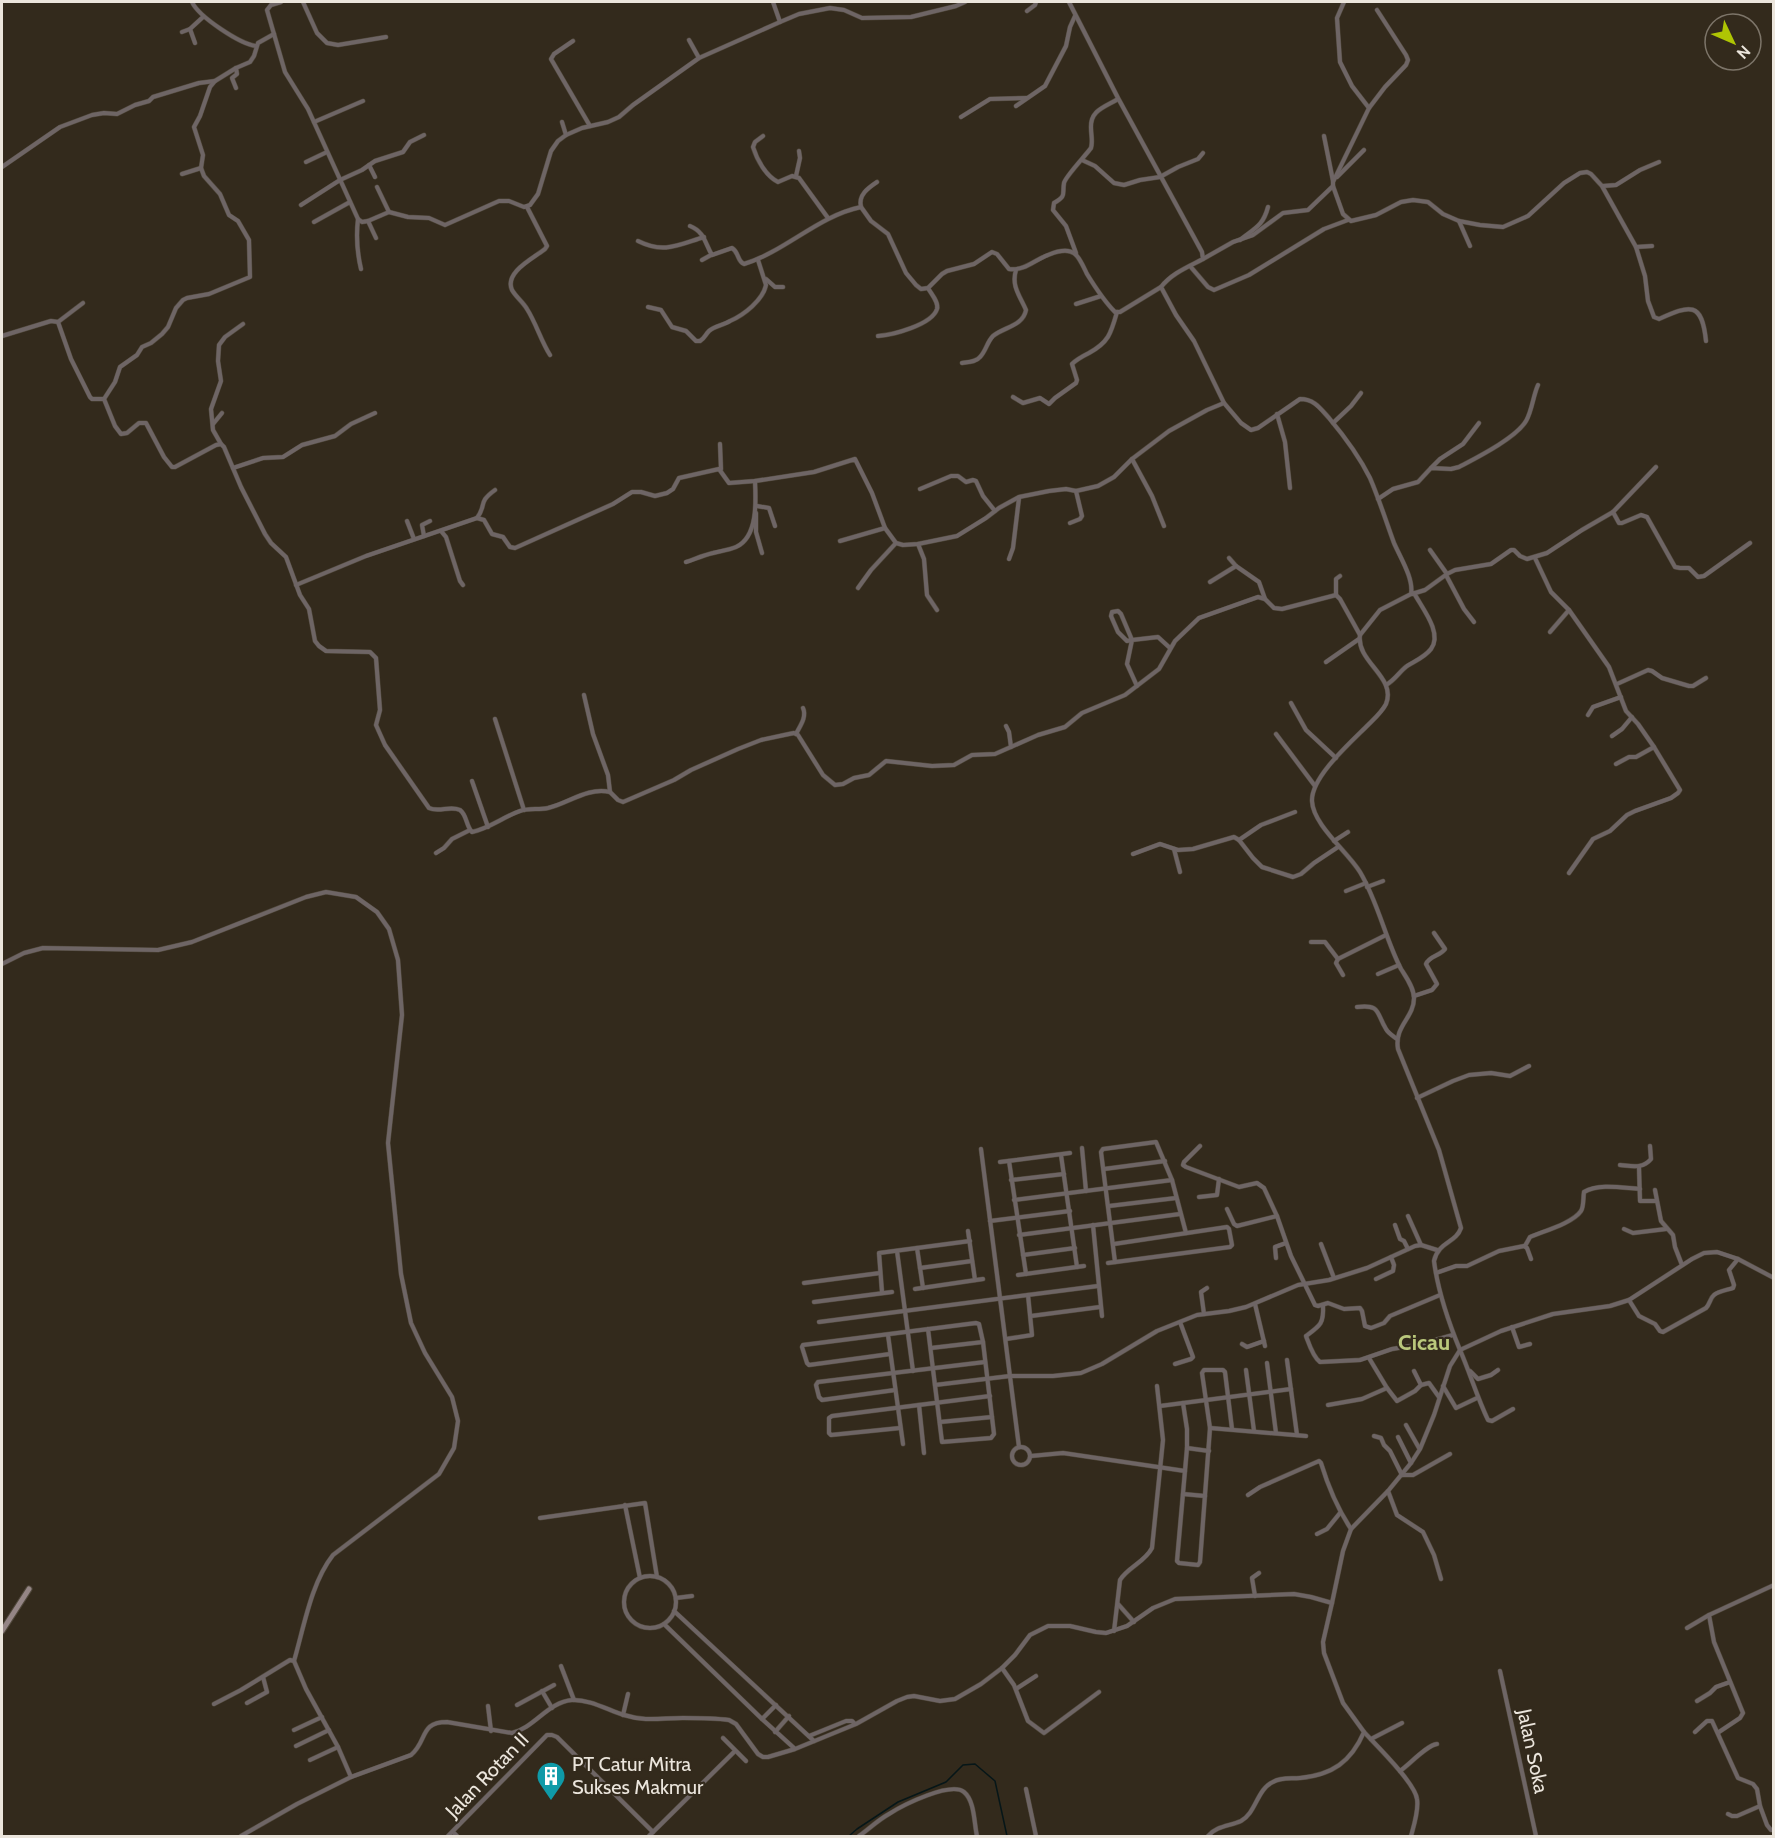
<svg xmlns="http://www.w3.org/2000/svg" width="1775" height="1838" font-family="Cabin,sans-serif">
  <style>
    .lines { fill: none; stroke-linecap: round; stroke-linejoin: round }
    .stream { stroke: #061618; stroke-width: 1.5 }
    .street-casing { stroke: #50483b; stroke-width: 5 }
    .secondary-casing { stroke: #50483b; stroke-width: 7 }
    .street { stroke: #6e6565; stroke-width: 4 }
    .secondary { stroke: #948585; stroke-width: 5 }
    .labels { text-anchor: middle; stroke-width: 4.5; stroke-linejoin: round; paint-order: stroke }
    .street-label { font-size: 20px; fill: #ebe5dc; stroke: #332a1c }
    .poi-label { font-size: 20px; fill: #ebe5dc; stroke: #332a1c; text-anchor: start }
    .quarter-label { font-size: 22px; font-weight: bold; fill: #bac87c; stroke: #332a1c }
  </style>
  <rect width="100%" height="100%" fill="#332a1c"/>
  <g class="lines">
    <polyline class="stream" points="849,1836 857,1829 898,1802 946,1782 963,1765 975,1764 995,1781 1007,1836"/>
    <g class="street-casing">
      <g id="street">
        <path d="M192,2C199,17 240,44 256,46"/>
        <polyline points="281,2 271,5 267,10 285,72 308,109 358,219 362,222 368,221 389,212 408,217 429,218 445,225 499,201 509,201 524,207 530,205 538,194 551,151 558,141 566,135 582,128 608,122 619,117 633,105 699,58 780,22 799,14 830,8 844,10 862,18 911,17 956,6 965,2"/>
        <polyline points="303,2 317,33 327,43 338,45 386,37"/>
        <polyline points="773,2 780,22"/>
        <path d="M1069,2L1118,98L1202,252L1203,259C1188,267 1172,273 1161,287L1176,315L1194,341L1224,403L1241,423L1251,430L1258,428L1300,399C1314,399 1320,408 1329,418C1345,437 1359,456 1370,478C1379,499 1386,521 1394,543C1400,557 1414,579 1411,594L1380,610L1360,635C1356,662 1397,677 1386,704C1382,712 1374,719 1368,725C1351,742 1311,777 1312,801C1313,825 1348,852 1360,872C1378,902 1385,938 1401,969C1406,977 1414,988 1414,998C1414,1018 1394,1026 1398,1049L1439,1150L1461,1228C1456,1243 1438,1242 1434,1261C1438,1292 1448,1321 1460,1350C1470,1373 1477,1397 1488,1420L1492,1421L1513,1409"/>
        <polyline points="1344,2 1337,18 1340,62 1352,86 1369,108"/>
        <polyline points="1027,11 1035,5 1036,2"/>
        <polyline points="190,29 195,43"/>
        <polyline points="182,32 190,29 203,17"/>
        <polyline points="689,40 699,58"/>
        <polyline points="573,41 554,54 551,59 590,126"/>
        <polyline points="236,88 232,78 237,74 236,68"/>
        <polyline points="1016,106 1045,86 1066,46 1070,27 1075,16"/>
        <polyline points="961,117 990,99 1027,98"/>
        <polyline points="314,122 363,101"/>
        <polyline points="562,122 566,135"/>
        <path d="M763,136L755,142L753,147C757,160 766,176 778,182L792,176L799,178L828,218"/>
        <polyline points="1324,136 1333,181"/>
        <polyline points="1082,160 1095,166 1114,183 1124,185 1140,180 1160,177 1178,167 1198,159 1203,153"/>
        <polyline points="306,162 327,152"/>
        <polyline points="369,165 375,177"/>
        <polyline points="2,167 60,127 92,115 104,113 117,114 135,105 149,101 153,97 199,83 215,81"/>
        <polyline points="182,174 201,168"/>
        <polyline points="796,176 800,158 799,151"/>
        <polyline points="1337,177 1364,150"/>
        <path d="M1333,186L1343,214L1351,221L1376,215L1401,202L1413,200L1428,202L1443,214L1459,221L1480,225L1503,227L1528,216L1564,183L1580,173L1587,172L1591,174L1602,186L1636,247L1645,276L1648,301L1654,317L1659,319C1690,305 1702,301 1706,341"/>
        <polyline points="1603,186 1616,185 1640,170 1659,162"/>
        <polyline points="377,187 389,212"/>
        <polyline points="301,205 340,180 362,170 375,161 403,152 410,142 424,135"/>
        <path d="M527,207L547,246L545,249C534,258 504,272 512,290C516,297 523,302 527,309C536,323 541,341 550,355"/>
        <path d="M861,207C858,195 868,188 877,182"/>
        <path d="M358,219C356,236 357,252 361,269"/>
        <polyline points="368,221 376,238"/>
        <polyline points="1459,221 1470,246"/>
        <polyline points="314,222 350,202"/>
        <path d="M690,226C705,232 705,244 712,255L732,248C739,252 737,261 744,264C786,251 818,216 861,207L871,221L888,234L906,273L916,285L921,289L928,288L942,274L947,271L974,264L992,252L997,254L1009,269C1025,271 1034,260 1048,255C1055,252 1068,248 1075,254C1080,258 1084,268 1087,274C1095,287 1104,301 1115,312H1120L1161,287"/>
        <path d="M1240,240C1255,228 1263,226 1268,207"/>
        <path d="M638,241C664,254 678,245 704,237"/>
        <polyline points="1636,247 1652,246"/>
        <path d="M1076,253L1066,226L1053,210L1054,203C1067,195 1062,195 1064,183C1065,177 1086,155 1091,148C1093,141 1091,135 1091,128C1090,110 1105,107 1118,99"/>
        <polyline points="1203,259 1233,242 1253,235 1283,213 1308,210 1333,186 1333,182 1369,108 1385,87 1406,65 1408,60 1406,55 1377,10"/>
        <polyline points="702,260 711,255"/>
        <polyline points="1190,266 1208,287 1214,290 1249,275 1324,229 1348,220"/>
        <polyline points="766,279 775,287 783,287"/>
        <polyline points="1076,304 1101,296"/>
        <path d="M648,307L661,310L672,327L686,331L696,341H700C705,338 705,335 709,331C714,326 724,325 730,321C744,315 763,300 766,285L758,260"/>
        <polyline points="58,322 83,303"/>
        <path d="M2,336L51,321L58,322L71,359L90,397L92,399H104L115,426L121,434L127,433L139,423H146L164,457L172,467H175L216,445L221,444L224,447L241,487L265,534L271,543L286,557L300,595L309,609L315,641L319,646L326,651L370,652L376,658L380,710L376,725L385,745L429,808C439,813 450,805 460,810C467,815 466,826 472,832C490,828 503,817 520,811C529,808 538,810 548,808C569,803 587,787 610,792L618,800L623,802L674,780L691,770L738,749L761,740L789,734L794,733L798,735L823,775L835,785L843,784L854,778L869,775L886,761L932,766L954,765L972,755L995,754L1038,735L1065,727L1082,713L1125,695L1159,669L1175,641L1199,618L1258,597L1265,599L1274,608L1282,609L1336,595L1340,599L1360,635"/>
        <path d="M878,336C892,335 932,325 937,309C939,302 931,294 928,288"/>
        <path d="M962,363C969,362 976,362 980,357C986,351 987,342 993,336C1004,327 1023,326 1026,310C1020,296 1011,286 1016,270"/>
        <path d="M1013,397L1023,403L1040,398L1049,404L1055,398L1076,383L1077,380L1072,364C1077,359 1083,356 1089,353C1109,342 1111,333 1117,312"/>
        <polyline points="104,399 115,382 120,367 137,355 142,347 151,343 162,334 168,327 176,308 183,300 187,298 209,294 250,277 249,240 238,221 229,215 220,194 204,176 201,168 203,155 194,127 200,116 210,87 215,81 236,68 250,62 254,56 258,43 274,34"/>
        <polyline points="1277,414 1285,442 1290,488"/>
        <polyline points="1333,423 1351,406 1361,393"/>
        <polyline points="213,424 222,413"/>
        <polyline points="221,444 213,430 211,409 221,381 218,361 219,345 225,337 243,324"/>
        <polyline points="720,444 721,469"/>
        <polyline points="1132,459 1152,496 1164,526"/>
        <polyline points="233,468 263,458 283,457 302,445 335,436 351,424 375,413"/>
        <polyline points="1431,468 1440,459 1463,444 1479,423"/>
        <polyline points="920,489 951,476 958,476 966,482 973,480 976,481 983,496 995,511"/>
        <path d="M1378,499L1393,489L1418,482L1431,468L1451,469L1459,467C1476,458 1516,438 1526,421C1532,411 1533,396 1538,385"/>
        <polyline points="757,506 769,508 775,526"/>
        <polyline points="1613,512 1656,467"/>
        <polyline points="756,513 756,532 762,553"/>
        <path d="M477,518C487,505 477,503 495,490"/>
        <polyline points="407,521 414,539"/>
        <polyline points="1070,523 1080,519 1082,516 1076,491"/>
        <polyline points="441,531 446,537 460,581 463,585"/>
        <polyline points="424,536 422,525 430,521"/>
        <polyline points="840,541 885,528"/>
        <polyline points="918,544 924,559 927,595 937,610"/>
        <polyline points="1430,550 1447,574"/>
        <polyline points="1229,558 1236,566"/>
        <polyline points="1535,558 1551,592 1569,610 1609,667 1626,711 1638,724 1654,747 1680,790 1678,793 1671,798 1635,811 1627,815 1610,831 1593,839 1569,873"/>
        <polyline points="1009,559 1013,548 1019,498"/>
        <path d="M686,562C695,559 704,555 713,553C721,551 729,550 736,547C758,537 756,501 755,481"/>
        <polyline points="1446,575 1464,609 1474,622"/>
        <polyline points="1210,582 1236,566 1259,582 1265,599"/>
        <polyline points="296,585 366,556 477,518 484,520 492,534 503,537 510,547 515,548 613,504 632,492 641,492 655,496 667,493 673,489 679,478 719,469 729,483 755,481 814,472 855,459 872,493 885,528 896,543 903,545 918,544 957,536 986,518 999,508 1019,497 1049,491 1066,489 1076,491 1098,486 1114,477 1132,459 1169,431 1207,410 1224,403"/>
        <polyline points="858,588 871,570 896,543"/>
        <polyline points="1412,594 1425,590 1447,574 1455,570 1491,564 1511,550 1514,550 1520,556 1527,559 1547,553 1582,530 1613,512 1619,523 1622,523 1641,515 1647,517 1675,567 1680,568 1689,568 1698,577 1704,576 1750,543"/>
        <polyline points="1336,595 1336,579 1340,576"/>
        <polyline points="1550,632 1569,610"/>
        <polyline points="1132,640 1127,641 1118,632 1111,616 1112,612 1118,611 1121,614 1132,640"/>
        <polyline points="1326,662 1359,639"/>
        <polyline points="1617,684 1648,670 1652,671 1662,678 1689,686 1693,686 1706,678"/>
        <path d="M1386,685C1395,680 1399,672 1407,666C1415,661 1425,657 1431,649C1443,633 1422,608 1414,593"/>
        <polyline points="1137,686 1127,664 1132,640 1158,637 1170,648"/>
        <polyline points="584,695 593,734 608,775 610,792"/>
        <polyline points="1291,703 1306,730 1336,758"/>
        <polyline points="1588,715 1593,707 1621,697"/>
        <polyline points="495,719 524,810"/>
        <polyline points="1006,726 1009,732 1011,747"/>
        <path d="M796,734C800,726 807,717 803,708"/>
        <polyline points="1276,734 1315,786"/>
        <polyline points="1612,736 1622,729 1632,717"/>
        <polyline points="1616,764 1629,757 1636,757 1654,747"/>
        <polyline points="472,781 488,827"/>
        <polyline points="1239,840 1261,825 1295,812"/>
        <polyline points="1334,841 1348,832"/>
        <polyline points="1174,849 1180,872"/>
        <polyline points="436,853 444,848 452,839 470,830"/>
        <polyline points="1133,854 1160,844 1178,850 1193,849 1234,837 1239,840 1253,858 1262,867 1293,877 1301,874 1314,863 1338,847"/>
        <polyline points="1367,887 1383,881"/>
        <polyline points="1346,891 1366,883"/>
        <polyline points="1311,942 1325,942 1338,959"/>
        <path d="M2,964L24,953L43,948L158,950L192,942L306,897L326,892L356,897L377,912L389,929L398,960L402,1015L388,1143L401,1274L411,1323L425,1353L452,1397L458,1421L454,1448L439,1474L333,1555C311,1583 304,1627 294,1661"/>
        <polyline points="1378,974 1399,965"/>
        <polyline points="1343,975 1336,963 1338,959 1386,935"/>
        <path d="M1414,996L1432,990L1437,984L1426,964C1429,956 1440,956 1445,949L1434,933"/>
        <path d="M1357,1007C1381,1004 1376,1013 1386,1029C1388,1033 1393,1036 1397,1039"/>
        <polyline points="1417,1098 1453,1081 1469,1075 1491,1073 1510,1076 1529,1066"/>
        <polyline points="1200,1146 1184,1162 1183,1165 1186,1167 1239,1187 1257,1183 1264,1188 1277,1216 1291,1256 1315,1305 1318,1306 1328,1303 1344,1309 1360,1308 1362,1311 1365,1326 1371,1328 1384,1323 1390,1316 1440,1295"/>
        <polyline points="1082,1148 1086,1191"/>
        <polyline points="981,1149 1019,1447"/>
        <polyline points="1061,1155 1077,1267"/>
        <polyline points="1009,1161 1026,1274"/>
        <polyline points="1000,1162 1070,1153"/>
        <path d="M1620,1165C1632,1166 1643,1169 1651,1159L1650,1146"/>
        <polyline points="1639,1167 1640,1201 1656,1201"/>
        <polyline points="1104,1169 1165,1161"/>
        <polyline points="1011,1180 1064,1174"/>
        <polyline points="1655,1190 1661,1221 1673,1235 1675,1247 1682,1265"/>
        <polyline points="1199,1197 1217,1195 1219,1179"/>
        <polyline points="1014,1200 1172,1180"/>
        <polyline points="1109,1206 1176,1198"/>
        <polyline points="1227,1209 1234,1224 1237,1226 1277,1216"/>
        <polyline points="1408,1216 1421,1245"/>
        <polyline points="990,1221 1070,1211"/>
        <polyline points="1093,1225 1102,1316"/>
        <polyline points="1395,1225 1400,1239 1404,1241 1408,1249"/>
        <polyline points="1624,1229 1633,1233 1666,1229"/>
        <polyline points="968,1231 975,1280"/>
        <polyline points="1019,1235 1180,1214"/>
        <polyline points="1321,1244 1334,1278"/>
        <path d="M1525,1246L1530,1237C1544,1231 1573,1223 1581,1211C1584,1206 1583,1198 1584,1192C1599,1183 1623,1188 1640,1189"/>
        <polyline points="917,1248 923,1288"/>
        <polyline points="897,1251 913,1371"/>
        <polyline points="1023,1255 1075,1248"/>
        <polyline points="1276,1258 1275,1247 1286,1243"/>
        <polyline points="1115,1262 1101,1152 1103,1149 1156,1142 1172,1180 1186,1233"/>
        <polyline points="1108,1263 1230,1247 1232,1245 1229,1229 1227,1227 1114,1244"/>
        <polyline points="920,1268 972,1261"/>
        <polyline points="1436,1273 1456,1266 1467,1266 1499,1251 1524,1246 1527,1248 1531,1259"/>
        <polyline points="1018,1275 1084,1266"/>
        <polyline points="1376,1279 1393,1271 1394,1265 1391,1257"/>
        <polyline points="804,1283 880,1273"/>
        <polyline points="915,1289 983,1279"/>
        <polyline points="882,1292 879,1253 970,1241"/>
        <path d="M1629,1300L1639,1316L1655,1324L1660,1331L1663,1332L1706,1308C1710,1304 1710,1298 1714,1295C1718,1291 1727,1290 1733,1288L1734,1285L1729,1270L1738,1259"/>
        <polyline points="814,1302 892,1292"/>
        <polyline points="1255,1304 1265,1346"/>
        <path d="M1323,1305C1324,1324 1320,1326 1306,1336C1309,1344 1313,1357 1320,1362L1360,1360L1392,1349L1417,1345L1453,1335"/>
        <polyline points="1204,1314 1201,1292 1207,1288"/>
        <polyline points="1031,1316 1100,1307"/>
        <polyline points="819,1322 1098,1286"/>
        <polyline points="1512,1327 1519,1347 1530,1344"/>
        <polyline points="888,1335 903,1444"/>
        <polyline points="1006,1339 1032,1335 1028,1295"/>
        <polyline points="1242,1344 1247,1347 1264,1341"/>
        <polyline points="931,1348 983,1342"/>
        <polyline points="890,1354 809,1365 807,1363 802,1347 803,1345 976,1323 979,1324 983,1342 994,1434 991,1438 942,1442 928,1329"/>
        <polyline points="1369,1358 1387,1388"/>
        <polyline points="1287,1360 1297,1435"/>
        <polyline points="1267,1363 1276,1433"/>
        <polyline points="1175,1364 1191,1359 1193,1357 1180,1322"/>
        <polyline points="1246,1370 1254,1431"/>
        <polyline points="1414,1371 1421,1385 1429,1383 1439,1397"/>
        <polyline points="1470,1371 1478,1379 1491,1375 1498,1370"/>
        <polyline points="935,1385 1010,1376 1053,1376 1081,1373 1102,1364 1157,1331 1197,1315 1229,1311 1246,1307 1298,1285 1329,1280 1367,1268 1415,1246 1421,1245 1437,1250"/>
        <polyline points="1443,1386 1456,1408 1477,1398"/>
        <polyline points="895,1390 822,1400 819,1397 816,1385 818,1382 985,1362"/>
        <polyline points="1183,1403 1187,1429 1187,1448 1177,1561 1179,1563 1198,1565 1200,1562 1210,1428 1202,1373 1204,1370 1223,1370 1225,1372 1232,1429"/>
        <polyline points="919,1405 924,1453"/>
        <polyline points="1328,1405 1362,1399 1387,1388 1397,1401 1415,1391 1421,1385"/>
        <polyline points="1160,1406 1291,1389"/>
        <polyline points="940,1422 992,1417"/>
        <polyline points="1406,1425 1419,1448"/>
        <polyline points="900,1428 831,1435 829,1433 829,1418 832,1416 990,1396"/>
        <polyline points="1210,1428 1306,1436"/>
        <polyline points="1374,1436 1381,1438 1384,1445 1390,1451 1402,1475"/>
        <polyline points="1398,1437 1411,1463"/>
        <circle cx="1021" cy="1456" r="9"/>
        <polyline points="1187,1448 1209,1451"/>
        <polyline points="1031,1456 1063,1453 1185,1471"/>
        <polyline points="1402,1475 1413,1475 1450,1454"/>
        <polyline points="1388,1491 1397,1515 1423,1532 1434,1555 1441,1579"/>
        <polyline points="1183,1494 1205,1496"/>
        <path d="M1248,1495L1260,1487L1319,1461L1321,1463C1328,1486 1337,1508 1351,1529"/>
        <polyline points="625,1505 640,1578"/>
        <polyline points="540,1518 645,1503 657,1577"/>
        <polyline points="1317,1534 1327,1529 1340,1513"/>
        <circle cx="650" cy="1602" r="26"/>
        <polyline points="1255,1596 1252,1578 1259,1573"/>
        <polyline points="676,1598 692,1596"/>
        <polyline points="1118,1604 1134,1622"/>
        <polyline points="674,1611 814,1741"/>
        <polyline points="664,1624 762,1719 794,1748"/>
        <polyline points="1687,1628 1709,1615"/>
        <path d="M1114,1631L1120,1580C1128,1567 1145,1562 1152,1548L1163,1440L1157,1386"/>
        <polyline points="561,1666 574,1700"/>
        <polyline points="1002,1668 1014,1685 1028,1721 1044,1733 1099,1692"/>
        <polyline points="1500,1671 1536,1836"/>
        <polyline points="1016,1689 1036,1676"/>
        <polyline points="542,1691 552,1708"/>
        <polyline points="1697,1701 1710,1693 1716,1687 1730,1682"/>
        <polyline points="247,1703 267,1692 263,1677"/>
        <polyline points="214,1704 241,1690 290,1660 294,1661 306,1689 338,1747 351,1777"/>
        <polyline points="517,1705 554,1685"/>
        <polyline points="488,1706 491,1731"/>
        <polyline points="623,1715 628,1694"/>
        <polyline points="762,1719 776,1705"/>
        <polyline points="294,1730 322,1717"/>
        <polyline points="775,1732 789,1716"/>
        <path d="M1364,1732C1376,1745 1415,1783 1417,1799C1419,1810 1414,1825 1411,1836"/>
        <polyline points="1695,1732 1707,1721 1712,1721 1738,1778 1753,1784 1757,1789 1760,1806 1767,1825 1771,1830 1774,1830"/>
        <polyline points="1719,1732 1740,1718 1743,1713 1714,1642 1709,1615 1774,1585"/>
        <polyline points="809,1736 846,1721 852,1721 855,1724"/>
        <polyline points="723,1738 746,1761"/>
        <polyline points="1371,1739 1402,1723"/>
        <polyline points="296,1746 329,1730"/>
        <polyline points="310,1760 338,1747"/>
        <path d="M1400,1771C1410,1764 1427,1745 1437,1744"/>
        <polyline points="1026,1789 1036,1836"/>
        <polyline points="1728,1814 1732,1816 1737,1816 1760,1806"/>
        <polyline points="453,1832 457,1836"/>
        <path d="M241,1836L297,1804L351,1777L411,1755C428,1741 419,1722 447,1722L512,1733C534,1728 548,1702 572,1700C589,1699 608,1710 624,1715C646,1722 661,1718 683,1718C698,1718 714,1718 729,1720L736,1724L758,1754L763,1757H768L795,1749L856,1724L897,1701L907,1697L914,1696L940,1701L955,1699L981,1684L1002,1668L1015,1655L1030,1635L1048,1626H1070L1096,1632L1106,1633L1127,1626L1153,1608L1175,1599L1294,1594L1311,1597L1332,1603L1343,1551L1351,1529L1388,1491L1411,1463L1420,1449L1434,1415L1450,1366L1460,1350L1501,1331L1553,1314L1610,1306L1629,1300L1692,1259L1704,1253L1717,1252L1738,1259L1774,1278"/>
        <polyline points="448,1836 547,1735 552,1735 557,1737 653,1832"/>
        <polyline points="649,1836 735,1751"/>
        <path d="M859,1836C869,1829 878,1820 889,1814C903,1805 951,1781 964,1792C975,1801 974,1824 977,1836"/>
        <path d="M1208,1836C1216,1826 1230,1826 1241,1821C1256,1813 1257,1789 1273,1782C1281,1777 1291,1779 1300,1778C1332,1775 1351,1762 1364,1732L1343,1703L1324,1653L1323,1642L1332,1603"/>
      </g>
    </g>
    <g class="secondary-casing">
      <polyline id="secondary" points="2,1631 29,1589"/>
    </g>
    <use href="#street" class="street"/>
    <use href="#secondary" class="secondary"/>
  </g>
  <defs>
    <g id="building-pin" transform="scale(1.5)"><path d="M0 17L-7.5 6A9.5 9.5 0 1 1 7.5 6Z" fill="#0f9aa8" stroke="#332a1c"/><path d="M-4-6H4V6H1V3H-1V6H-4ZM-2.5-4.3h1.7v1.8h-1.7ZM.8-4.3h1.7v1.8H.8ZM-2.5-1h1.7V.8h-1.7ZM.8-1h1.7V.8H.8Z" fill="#fff"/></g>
  </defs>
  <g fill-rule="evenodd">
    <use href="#building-pin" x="551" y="1776"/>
  </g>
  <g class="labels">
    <g class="street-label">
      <text transform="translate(1533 1751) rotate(78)" y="7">Jalan Soka</text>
      <text transform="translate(487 1775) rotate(-46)" y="7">Jalan Rotan II</text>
    </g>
    <g class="poi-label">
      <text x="572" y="1771">PT Catur Mitra<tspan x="572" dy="23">Sukses Makmur</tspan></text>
    </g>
    <g class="quarter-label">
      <text x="1424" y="1350">Cicau</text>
    </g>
  </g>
  <rect width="1775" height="1838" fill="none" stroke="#ebe5dc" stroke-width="6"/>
  <g transform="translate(1733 42) rotate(134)"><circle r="28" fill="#332a1c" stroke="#7d7569" stroke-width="1.5"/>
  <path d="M0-4.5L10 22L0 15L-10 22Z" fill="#afc504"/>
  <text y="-9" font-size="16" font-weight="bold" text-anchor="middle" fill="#ebe5dc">N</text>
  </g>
</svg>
